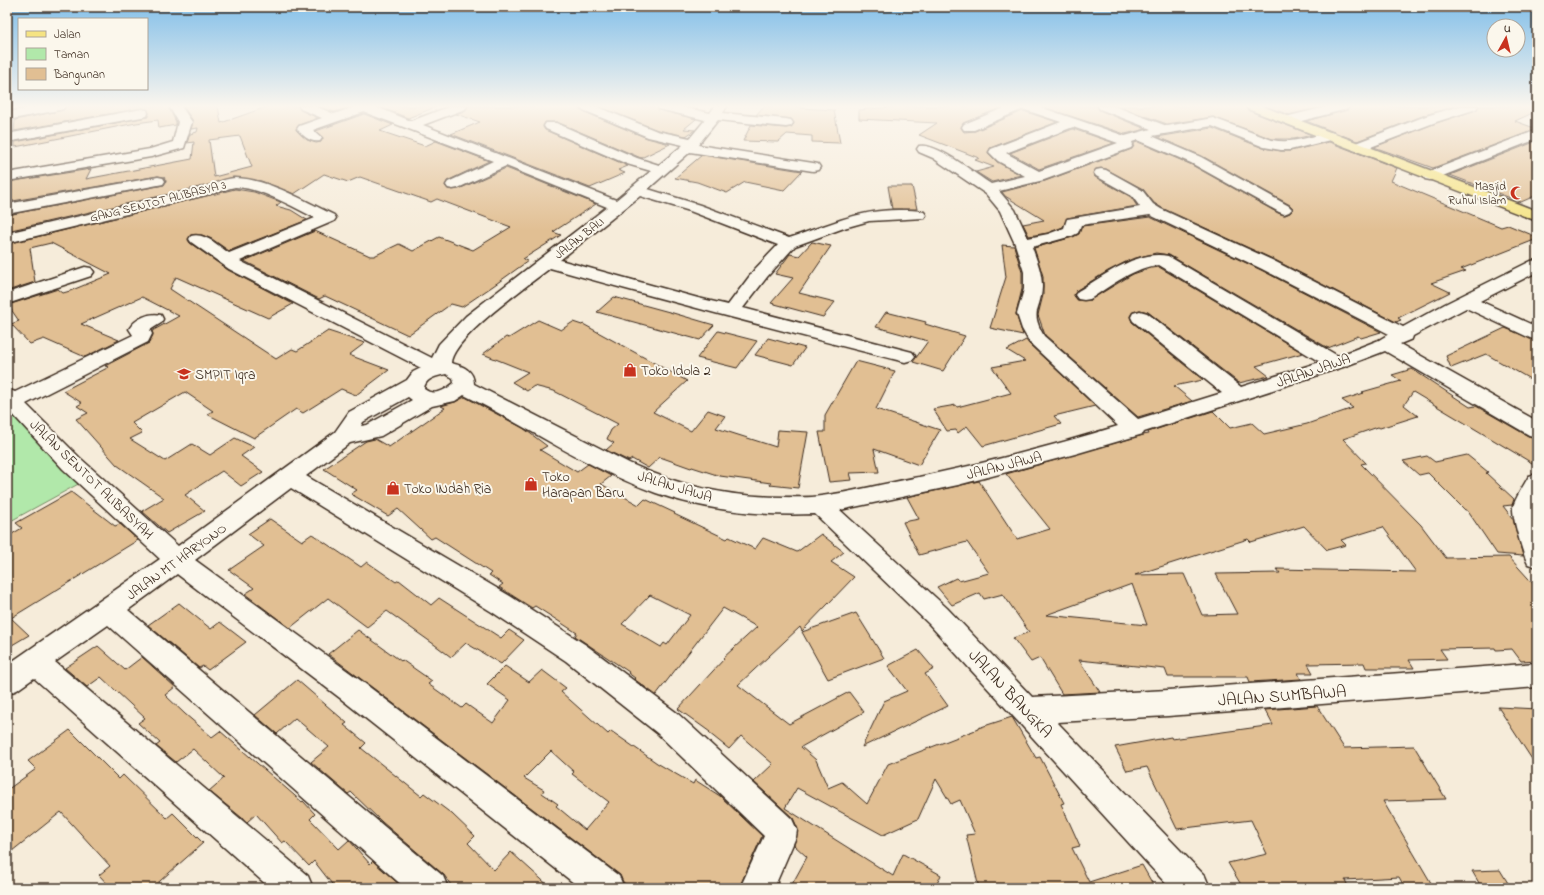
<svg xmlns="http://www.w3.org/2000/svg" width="1544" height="895" font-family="'Indie Flower',sans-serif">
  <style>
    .green { fill: #b1e8aa; stroke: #768964 }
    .building { fill: #e1bf93; stroke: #3b2a1e; fill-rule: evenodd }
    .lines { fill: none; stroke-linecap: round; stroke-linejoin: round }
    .minor-casing { stroke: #3b2a1e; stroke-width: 3 }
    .major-casing { stroke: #3b2a1e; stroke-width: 3 }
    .minor { fill: #fbf7ec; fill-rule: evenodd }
    .major { fill: #f5e382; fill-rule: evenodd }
    .labels { text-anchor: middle; stroke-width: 4; stroke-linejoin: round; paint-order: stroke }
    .far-poi-label { font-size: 12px; fill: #3b2a1e; stroke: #fbf7ec; text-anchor: end }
    .far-street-label { font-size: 12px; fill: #3b2a1e; stroke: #fbf7ec }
    .poi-label { font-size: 14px; fill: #3b2a1e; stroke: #fbf7ec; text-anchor: start }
    .street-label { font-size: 14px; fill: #3b2a1e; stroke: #fbf7ec }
    .near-street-label { font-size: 17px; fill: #3b2a1e; stroke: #fbf7ec }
  </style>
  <rect width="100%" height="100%" fill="#f6ecda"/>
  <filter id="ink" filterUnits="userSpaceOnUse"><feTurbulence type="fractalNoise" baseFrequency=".025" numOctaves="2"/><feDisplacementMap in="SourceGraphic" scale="8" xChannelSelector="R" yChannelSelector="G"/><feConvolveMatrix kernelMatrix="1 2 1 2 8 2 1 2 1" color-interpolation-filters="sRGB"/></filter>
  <g filter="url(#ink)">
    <polygon class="green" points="7,405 82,482 7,523"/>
    <g class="building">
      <polygon points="66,106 168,106 176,122 176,125 159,128 158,120 136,123 15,147 15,142 147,117 149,113 147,109 142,108 14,131 15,120 63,110"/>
      <path d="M183,106H218L221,123L269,106H298L300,110L318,118L299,125L296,130L307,140L316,143L321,142L323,138L316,131L364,114L393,125L380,131L425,146L436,141L489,161L447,181L445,186L448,189H459L506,168L596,204L553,232L561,235L523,259L528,261L493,286L462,307L451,304L408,335L325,296L319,299L244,261L315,231L370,256H374L399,244L413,251L439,237L473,250L511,227L437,199L431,202L360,177L348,182L324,174L294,194L261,181L233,177L209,185L7,231V215L164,185L166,182L164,177L158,176L7,202V182L91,169L86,179L192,159L194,142L187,143L190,134L197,132L198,128L191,129L193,121ZM240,136L252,167L214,177L209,140Z"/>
      <polygon points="318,106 354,106 334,112"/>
      <polygon points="377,106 438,106 408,118"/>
      <polygon points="468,106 578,106 580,110 647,138 670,144 641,158 557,122 545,122 543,127 545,130 628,166 618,170 625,173 590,188 451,134 480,122 456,114 466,110"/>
      <polygon points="598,106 656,106 659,110 696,119 684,129 695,130 686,136 657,130"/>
      <polygon points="764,106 802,106 801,108 834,110 840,143 812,142 812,136 787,134 778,142 743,141 751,125 786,128 791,127 794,124 791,119 756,115"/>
      <polygon points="902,106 1006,106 963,123 961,128 964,132 975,131 1023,111 1057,122 990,148 988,153 997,162 1021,175 992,182 976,172 994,167 975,160 979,158 919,135 937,123 859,119 859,110"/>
      <polygon points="1040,106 1097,106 1099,110 1146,129 1125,134"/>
      <polygon points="1117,106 1245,106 1247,110 1312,135 1294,139 1272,139 1213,117 1167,124"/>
      <polygon points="1265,106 1325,106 1289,115"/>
      <polygon points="1350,106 1456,106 1425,115 1357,141 1306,121 1347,110"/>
      <polygon points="1479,106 1537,106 1537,111 1515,121 1537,129 1433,168 1374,147 1436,123 1476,110"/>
      <polygon points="1212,128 1263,148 1281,151 1290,151 1329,142 1397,168 1391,181 1501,227 1508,225 1537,237 1537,239 1461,269 1466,271 1431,283 1450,292 1398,318 1401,320 1396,322 1275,260 1162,208 1154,203 1143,189 1106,169 1096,169 1093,174 1095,177 1131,197 1137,206 1067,218 1063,227 1048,233 1029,236 1023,224 1044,220 1005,196 1002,192 1045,181 1132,149 1134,146 1134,143 1138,142 1190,164 1278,213 1285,215 1290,213 1294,209 1290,205 1202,156 1157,137"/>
      <polygon points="1073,129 1114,143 1039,169 1010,153"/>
      <polygon points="1537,141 1537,195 1521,202 1450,175"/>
      <polygon points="702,155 802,171 784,190 745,182 727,193 697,182 675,178"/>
      <polygon points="888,186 912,186 917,209 892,209"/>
      <polygon points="235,189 254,192 275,200 281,202 276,206 291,210 307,220 229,251 212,239 202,235 191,235 188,240 190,243 228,270 293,304 268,318 176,277 170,289 276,359 292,349 297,351 328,331 365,343 349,355 389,370 356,395 341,389 303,413 296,409 254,438 207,414 213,411 185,392 132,423 142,433 130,439 165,461 192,444 210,455 235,438 254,447 241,456 263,472 241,486 222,471 185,495 205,511 167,533 142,511 164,498 117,465 76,419 88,413 77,406 82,403 63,391 109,367 105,366 149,343 153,335 152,331 179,316 142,297 81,324 119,340 85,357 44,339 30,344 11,324 19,321 8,305 58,289 63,293 70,291 111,274 51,243 30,248 35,282 7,291 7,244"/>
      <polygon points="1150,217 1261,270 1381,332 1361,338 1358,336 1328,348 1169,255 1156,253 1132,259 1108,271 1077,290 1074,296 1078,300 1090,300 1133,274 1151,268 1159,267 1303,353 1256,366 1269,376 1239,383 1148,312 1140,310 1133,312 1130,316 1132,322 1203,380 1174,386 1192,401 1138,417 1045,335 1038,315 1043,295 1043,276 1034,248 1073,237 1079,234 1082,226"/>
      <polygon points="812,242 831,246 799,293 835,302 823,317 771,303 793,278 775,274 790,254 799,256"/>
      <polygon points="1002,245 1014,246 1022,272 1022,289 1016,314 1023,335 990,328 1006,277"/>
      <polygon points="614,297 673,313 714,325 700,340 597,312"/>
      <polygon points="886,312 926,322 925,324 965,336 943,371 913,362 928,341 876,327"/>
      <polygon points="538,320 561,330 573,322 582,325 583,324 687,381 653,412 691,431 708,410 725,416 716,428 776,447 778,430 808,432 798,488 770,485 771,483 720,476 692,467 691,468 660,457 648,468 632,459 629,461 606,450 614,443 607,439 611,430 618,424 554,391 534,386 527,391 512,382 528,372 483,354 506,337 509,338"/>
      <polygon points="1505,328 1537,341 1537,383 1486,354 1451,368 1446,356"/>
      <polygon points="718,331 757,341 737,368 697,358"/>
      <polygon points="768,338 805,348 793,365 755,355"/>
      <polygon points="1026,340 1029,344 1095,406 1054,416 1061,424 983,446 967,426 958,433 956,430 947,431 933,409 956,405 957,407 1011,393 992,367 1025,361 1007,350"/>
      <polygon points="856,361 895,371 876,409 940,430 919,465 874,449 879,472 850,473 852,480 829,482 819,432 825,432 825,415"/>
      <path d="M1412,369L1470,407L1476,406L1528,436L1537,438V466L1413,392L1404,405L1418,416L1380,428L1378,427L1343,439L1366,463L1361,464L1421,525L1446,558L1509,557L1537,588V660L1521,661L1512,649L1496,650L1495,648L1440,649L1447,659L1409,660L1414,668H1366L1364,663L1308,664L1313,673H1298L1301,679L1250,682L1248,677H1168L1165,669L1079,660L1100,692L1062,694L1040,658L1031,662L1013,638L1029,632L1003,594L984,599L980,593L952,605L937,587L956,578L959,581L989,573L967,542L919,555L903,522L919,519L907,497L979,481L1017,539L1050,529L1006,474L1143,435L1149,434L1148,432L1213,411L1230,428L1252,423L1264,434L1307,424L1353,408L1342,400L1364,393L1362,392L1401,381L1392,375ZM1304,526L1327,550L1346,545L1341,540L1383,527L1416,572L1277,569L1280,573L1216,574L1237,614L1202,615L1184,574L1135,575L1248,539L1251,542ZM1132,584L1147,625L1046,615Z"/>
      <path d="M465,397L523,428L547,446L540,450L577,472L588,464L611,476L601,484L639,505L645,499L675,513L674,514L727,539L729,537L755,549L763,538L797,552L821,534L844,552L831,562L854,577L802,631L800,627L738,685L789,724L849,692L864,712L801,747L816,760L828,788L842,782L867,804L888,764L978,729V728L1012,717L1036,758L1040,757L1064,803L1061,804L1080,846L1072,848L1089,882L1142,865L1155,888H979L966,835L975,834L960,800L951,804L936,779L918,819L883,835L797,788L785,808L893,876L903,854L941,875L935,888H790L807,857L794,845L798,829L793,818L754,782L773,764L741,736L729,749L709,733L710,732L678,709L724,659L723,658L757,627L723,608L656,695L634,679L635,678L628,673L629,672L575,636L577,633L535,606L532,608L499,587L503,584L489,575L491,573L435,537L431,539L398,509L388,516L351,494L357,490L324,469L366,441L375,439L389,447L445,408L441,406L455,402ZM650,595L690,615L667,645L664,643L661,647L622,624Z"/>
      <polygon points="1467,455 1488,472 1486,473 1514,499 1512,505 1503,506 1513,519 1523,556 1497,554 1467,510 1465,510 1428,473 1419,475 1403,461 1427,456 1435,462"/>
      <polygon points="71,492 115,526 120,524 138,540 11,618 29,635 7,648 7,537 22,528 16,523"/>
      <polygon points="270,519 302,541 312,534 361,567 367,562 396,582 399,580 431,605 439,598 501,638 509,630 524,640 501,664 466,643 451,657 435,645 387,611 367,627 328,598 290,628 245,594 254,588 229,570 264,546 248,534"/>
      <polygon points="179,603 211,629 220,622 246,642 208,670 203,666 199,668 148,625"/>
      <polygon points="856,613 884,658 828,679 802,632"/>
      <path d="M358,630L401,661L402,660L432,681L428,684L462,708L466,704L493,723L510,700L487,684L505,666L529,682L542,670L566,688L561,692L608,734L611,731L657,763L693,784L695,780L720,796L762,836L739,888H631L623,882L620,875L328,654ZM551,751L574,772L572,774L609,802L585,830L556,806L558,804L542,793L544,790L524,778Z"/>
      <polygon points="98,646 125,670 142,657 175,687 165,695 185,714 212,737 220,731 302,802 303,801 315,814 310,819 339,849 349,840 370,864 373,861 403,888 335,888 314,861 309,866 285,841 282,843 256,814 247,822 209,791 224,778 193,749 176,762 156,746 160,743 138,723 145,718 101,677 87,687 65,668"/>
      <polygon points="918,650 934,669 925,674 948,706 862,747 884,701 907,691 888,666"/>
      <polygon points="297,680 347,723 344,725 366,743 361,748 421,796 424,793 452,814 475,836 468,843 494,870 511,852 551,888 453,888 444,875 382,822 351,792 348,794 311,762 329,747 295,718 277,734 255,715"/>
      <polygon points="1317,706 1344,748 1414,746 1446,799 1383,801 1434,888 1405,888 1399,877 1345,880 1349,888 1243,888 1228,863 1267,854 1251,820 1177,829 1147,767 1127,771 1115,747 1171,737 1172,739 1273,725 1265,710"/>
      <polygon points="1498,707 1537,709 1537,767"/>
      <polygon points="70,730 119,779 123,775 167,818 173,813 203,843 152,888 111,888 99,875 110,866 61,812 7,855 7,790 36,769 28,761"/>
      <polygon points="1500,870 1511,888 1482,888 1472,871"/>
    </g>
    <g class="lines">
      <g class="minor-casing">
        <g id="minor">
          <polygon points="41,106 65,106 63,109 59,110 7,120 7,112"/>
          <polygon points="169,106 181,106 192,122 184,148 151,157 7,181 7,173 150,149 173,142 178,122"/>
          <path d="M299,106H315L334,114L357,106H374L411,121L451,106H467L465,109L423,125L616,200L651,171L627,164L546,129L544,126L546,123H556L637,158L659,165L683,145L648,137L581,109L579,106H595L657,131L690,138L705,120L659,109L657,106H677L710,113L715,106H727L723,113L786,119L791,120L793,123L791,126L786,127L718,120L698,145L813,163L818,164L820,167L818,170L813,171L690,152L648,189L700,205L789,238C829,225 859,209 902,210C909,210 916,210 924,212L926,215L924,218L869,221L844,228L795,246L767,277L743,308L912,352L915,356L912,360L905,362C786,332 668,301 550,268C529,285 452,338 451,363C463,366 474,370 474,384L629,463C680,486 728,497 784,497C796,497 809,498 821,496C853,492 886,483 919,477C986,463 1053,446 1118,426L1030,343L1022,329L1017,314L1024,289V272L1015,244L1000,211L986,194L933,158L919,152L917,149L919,146C937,142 975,174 991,184L1025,176L998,161L989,152L991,149L1061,122L1023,109L974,130H964L962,127L964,124L1009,106H1037L1125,136L1151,129L1100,109L1098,106H1114L1167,126L1213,118L1272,140C1292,144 1310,137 1329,132L1334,133L1336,136L1334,139L1290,150H1281L1264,147L1212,126L1152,136L1201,157L1289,206L1292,209L1289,212L1284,214L1279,212L1191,163L1138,140L1132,142L1133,145L1131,148L1044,180L999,191L1015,210L1028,238L1048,234L1064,228L1067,219L1140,207L1132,196L1096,176L1094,173L1096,170L1101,169L1106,170L1142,190L1153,204L1161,209L1274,261L1403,327L1445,304L1531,261L1537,260V272L1480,301L1537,327V340L1530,338L1466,308L1413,336L1412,339L1400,344L1537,421V437L1529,435L1385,351L1343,367L1144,432L1143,434L1075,454L958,485L840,510L947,608L1032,697L1168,690L1537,663V687L1168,716L1057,722L1205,876L1210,888H1170L929,624L815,514C761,516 707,511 656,493C589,469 528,427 464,395L455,401L432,406L381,436L350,443L306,476L510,596L586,645L677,713L792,819L797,830L796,837L774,888H740L764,836L657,733L566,661L492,612L291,488L195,560L360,680L619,876L624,888H580L340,698L177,574L128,610L443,876L448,888H405L108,625L55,662L308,876L313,888H270L34,678L17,690L7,694V665L160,559L63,469L7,408V389L15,392L133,335L129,329C135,319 149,312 161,315L163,319L161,323L150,330L152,334L148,342L26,404L79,457L178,546L335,432L349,412L407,380L413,372L421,368L229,269L191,242L189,239L191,236C205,232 218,246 229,253L315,218C293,207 259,187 235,187C228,188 221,192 214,193L7,243V233L209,186C218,182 227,178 236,178C268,179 305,201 334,215L336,218L334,221L240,261L432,358L439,344L466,316L607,207L506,166L458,188L453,189L448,188L446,185L448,182L493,161L364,112L313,130L322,138L320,141C311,143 303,136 297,129L299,126L322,118L301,109ZM1073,127L1118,143L1039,171L1006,153ZM640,196L690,211L778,245L755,269L728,305L698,298L560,260ZM1150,215L1262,269L1389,334L1379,340L1338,356L1168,256C1138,249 1102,277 1078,291L1075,295L1078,299L1084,300L1090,299C1109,287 1136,266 1159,265L1320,362L1241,387L1147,313L1140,311L1133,313L1131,317L1133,321L1222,393L1138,419L1044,336C1029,310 1041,311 1042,287C1042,272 1037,261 1032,247L1072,236L1078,233L1081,225ZM446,374L453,378L454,383C446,390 434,397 424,389C425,378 437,376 446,374ZM408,397L412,400L367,425L361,426L363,422Z"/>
          <polygon points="1330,106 1349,106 1347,109 1290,124 1285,123 1284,120 1285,117"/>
          <polygon points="1460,106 1478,106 1476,109 1436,122 1363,150 1358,151 1353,150 1351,147 1353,144 1426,116"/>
          <polygon points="142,109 147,110 148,113 147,116 7,142 7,134"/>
          <polygon points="1537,130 1537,139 1435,179 1430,180 1425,179 1423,176 1425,173"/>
          <polygon points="158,177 163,178 165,181 163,184 7,214 7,204"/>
          <polygon points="85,267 91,268 94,272 91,276 7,304 7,293"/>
          <path d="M1537,474V567L1528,564C1523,554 1512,517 1513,507C1515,499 1525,483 1529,476Z"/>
        </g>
      </g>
      <g class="major-casing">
        <polygon id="major" points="1246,106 1262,106 1537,211 1537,221 1248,109"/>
      </g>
      <use href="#minor" class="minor"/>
      <use href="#major" class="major"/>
    </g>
  </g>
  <linearGradient id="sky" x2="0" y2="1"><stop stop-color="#82bfe9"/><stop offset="0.46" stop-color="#fbf6ee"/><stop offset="1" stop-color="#fbf6ee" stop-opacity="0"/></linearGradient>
  <rect width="1544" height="231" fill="url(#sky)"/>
  <defs>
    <g id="mosque-bare" transform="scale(1.08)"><path d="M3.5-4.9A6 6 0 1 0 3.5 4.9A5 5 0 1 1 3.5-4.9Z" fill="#c8321e" stroke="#fbf7ec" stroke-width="2.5" paint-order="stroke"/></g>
    <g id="shop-bare" transform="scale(1.08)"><path d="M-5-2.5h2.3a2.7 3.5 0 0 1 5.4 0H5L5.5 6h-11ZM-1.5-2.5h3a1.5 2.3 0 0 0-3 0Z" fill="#c8321e" stroke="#fbf7ec" stroke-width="2.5" paint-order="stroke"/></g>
    <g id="school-bare" transform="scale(1.08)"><path d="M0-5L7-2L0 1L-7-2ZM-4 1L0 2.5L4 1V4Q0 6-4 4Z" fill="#c8321e" stroke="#fbf7ec" stroke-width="2.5" paint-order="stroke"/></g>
  </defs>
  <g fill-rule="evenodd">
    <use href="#mosque-bare" x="1517" y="193"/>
    <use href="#shop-bare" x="630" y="370"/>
    <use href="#school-bare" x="184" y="374"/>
    <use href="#shop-bare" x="531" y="484"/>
    <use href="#shop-bare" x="393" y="488"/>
  </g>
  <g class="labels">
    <g class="far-poi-label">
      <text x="1506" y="190">Masjid<tspan x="1506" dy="14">Ruhul Islam</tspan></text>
    </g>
    <g class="far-street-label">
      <text transform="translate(158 201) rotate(-14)" y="4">GANG SENTOT ALIBASYA 3</text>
      <text transform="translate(579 238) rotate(-38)" y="4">JALAN BALI</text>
    </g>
    <g class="poi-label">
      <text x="641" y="375">Toko Idola 2</text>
      <text x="195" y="379">SMPIT Iqra</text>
      <text x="542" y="481">Toko<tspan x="542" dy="16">Harapan Baru</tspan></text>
      <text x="404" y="493">Toko INdah Ria</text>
    </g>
    <g class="street-label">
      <text transform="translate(1313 370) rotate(-19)" y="5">JALAN JAWA</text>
      <text transform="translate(1004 465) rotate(-14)" y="5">JALAN JAWA</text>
      <text transform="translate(92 479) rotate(44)" y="5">JALAN SENTOT ALIBASYAH</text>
      <text transform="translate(675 486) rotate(17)" y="5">JALAN JAWA</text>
      <text transform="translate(176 561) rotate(-36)" y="5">JALAN MT HARYONO</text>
    </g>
    <g class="near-street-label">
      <text transform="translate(1011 693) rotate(47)" y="6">JALAN BANGKA</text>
      <text transform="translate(1282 695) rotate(-4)" y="6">JALAN SUMBAWA</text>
    </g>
  </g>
  <rect width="1544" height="895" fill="none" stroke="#fbf7ec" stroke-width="24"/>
  <rect x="12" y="12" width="1520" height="871" fill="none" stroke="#3b2a1e" stroke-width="1.5" filter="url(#ink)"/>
  <rect x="18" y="18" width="130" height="72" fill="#fbf7ec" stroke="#aea59a"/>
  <rect x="26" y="31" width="20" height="6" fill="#f5e382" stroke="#aea59a"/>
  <text x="54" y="38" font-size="12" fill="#3b2a1e">Jalan</text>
  <rect x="26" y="48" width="20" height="12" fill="#b1e8aa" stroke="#aea59a"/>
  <text x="54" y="58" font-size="12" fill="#3b2a1e">Taman</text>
  <rect x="26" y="68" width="20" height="12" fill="#e1bf93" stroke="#aea59a"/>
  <text x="54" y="78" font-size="12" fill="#3b2a1e">Bangunan</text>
  <g transform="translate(1506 38) rotate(8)"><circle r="19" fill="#fbf7ec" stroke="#aea59a"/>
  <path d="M0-3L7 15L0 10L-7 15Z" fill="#c8321e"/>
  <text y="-6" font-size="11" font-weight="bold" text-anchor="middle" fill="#3b2a1e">U</text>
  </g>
</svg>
